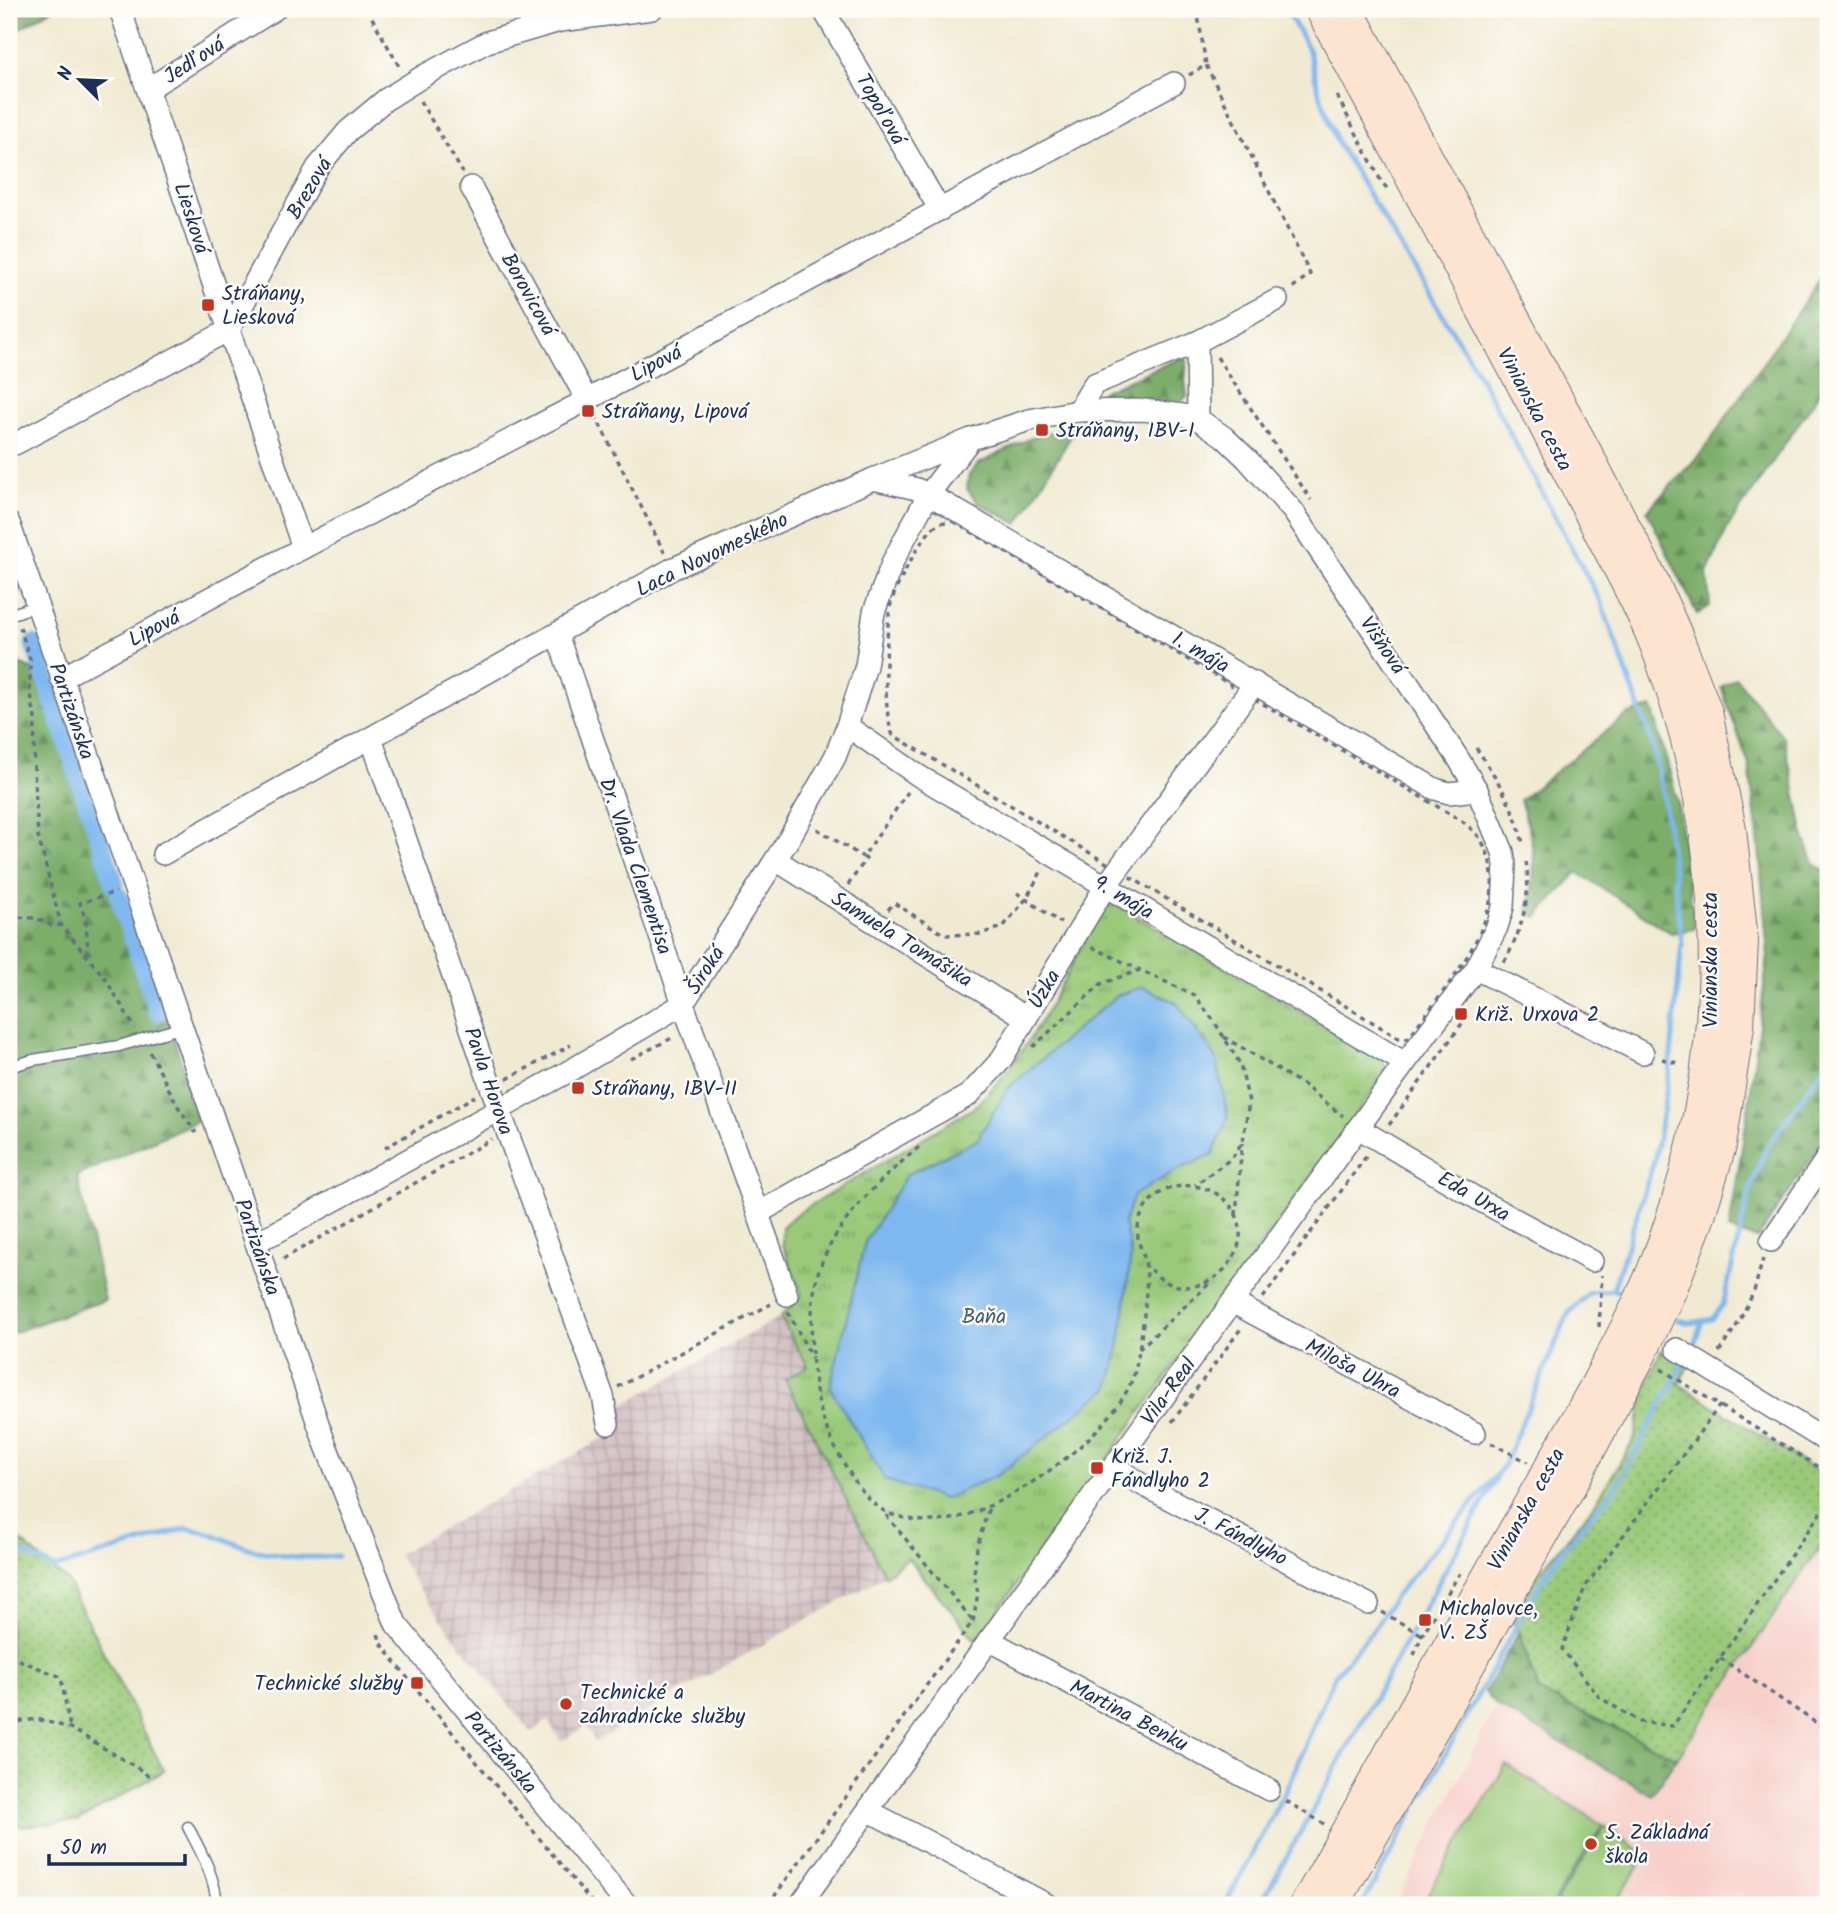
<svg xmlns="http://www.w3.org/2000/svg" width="1837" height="1914" font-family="Kalam,sans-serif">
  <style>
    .built { fill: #f7d0c9 }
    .industrial { fill: url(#industrial-grid) }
    .grass { fill: url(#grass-dots); stroke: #5a7c6c; stroke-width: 2 }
    .forest { fill: url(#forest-firs); stroke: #4b6e64; stroke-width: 2 }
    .park { fill: url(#park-tufts); stroke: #5a7c6c; stroke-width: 2 }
    .pitch { fill: #9aca79; stroke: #5a7c6c; stroke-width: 2 }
    .water { fill: #7eb8ef; stroke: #4c74a6; stroke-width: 2 }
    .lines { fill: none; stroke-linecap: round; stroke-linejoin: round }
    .stream { stroke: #7eb8ef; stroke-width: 5 }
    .canal { stroke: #7eb8ef; stroke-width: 19 }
    .lane-casing { stroke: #667087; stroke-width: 13 }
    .street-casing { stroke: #667087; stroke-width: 24 }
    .secondary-casing { stroke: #667087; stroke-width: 32 }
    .path { stroke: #667087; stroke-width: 3.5; stroke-dasharray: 5 5; stroke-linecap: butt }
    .lane { stroke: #fff; stroke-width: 10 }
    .street { stroke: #fff; stroke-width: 21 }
    .secondary { stroke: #fde4d1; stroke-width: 30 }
    .poi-dot { fill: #c8321e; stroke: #fdfcf7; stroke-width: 2.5 }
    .labels { text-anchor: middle; stroke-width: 5; stroke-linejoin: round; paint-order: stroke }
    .street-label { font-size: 21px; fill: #1b2f5e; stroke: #fdfcf7 }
    .poi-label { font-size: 21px; fill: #1b2f5e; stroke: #fdfcf7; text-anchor: start }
    .park-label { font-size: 21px; fill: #415e66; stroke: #fdfcf7 }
  </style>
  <defs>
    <pattern id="industrial-grid" width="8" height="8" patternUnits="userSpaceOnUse" patternTransform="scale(1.75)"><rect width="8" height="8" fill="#d2bec1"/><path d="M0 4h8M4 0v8" fill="none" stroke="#aa9ba0"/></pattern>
    <pattern id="grass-dots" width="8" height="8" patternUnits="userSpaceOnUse" patternTransform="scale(1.75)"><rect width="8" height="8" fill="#9aca79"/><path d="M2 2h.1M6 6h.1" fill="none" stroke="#7da466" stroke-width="1.8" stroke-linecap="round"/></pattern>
    <pattern id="forest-firs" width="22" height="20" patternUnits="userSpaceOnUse" patternTransform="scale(1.75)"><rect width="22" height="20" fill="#7bae69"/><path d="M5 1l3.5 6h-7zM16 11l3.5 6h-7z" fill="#648e5a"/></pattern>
    <pattern id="park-tufts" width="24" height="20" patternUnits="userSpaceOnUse" patternTransform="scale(1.75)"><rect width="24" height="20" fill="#9aca79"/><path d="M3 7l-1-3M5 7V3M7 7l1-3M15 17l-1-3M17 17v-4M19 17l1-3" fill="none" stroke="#7da466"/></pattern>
  </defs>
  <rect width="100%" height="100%" fill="#fdfcf7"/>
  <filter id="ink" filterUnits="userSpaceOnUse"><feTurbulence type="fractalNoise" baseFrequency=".0143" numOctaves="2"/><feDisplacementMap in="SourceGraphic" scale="14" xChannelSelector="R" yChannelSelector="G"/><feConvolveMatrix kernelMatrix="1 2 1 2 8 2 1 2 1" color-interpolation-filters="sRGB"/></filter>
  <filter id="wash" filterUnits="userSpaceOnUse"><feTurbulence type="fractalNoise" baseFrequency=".00686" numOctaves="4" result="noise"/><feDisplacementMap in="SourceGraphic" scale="28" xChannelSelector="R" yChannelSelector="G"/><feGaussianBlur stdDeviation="1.57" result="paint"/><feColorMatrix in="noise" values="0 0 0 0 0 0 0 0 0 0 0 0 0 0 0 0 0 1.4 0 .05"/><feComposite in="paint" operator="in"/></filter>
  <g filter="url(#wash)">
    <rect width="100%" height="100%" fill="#f1ead2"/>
    <polygon class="built" points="1828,1535 1828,1905 1395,1905 1496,1705 1652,1795"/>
    <g class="industrial">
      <polygon points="9,631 21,665 9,670"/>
      <polygon points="780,1317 808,1366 786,1379 885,1576 677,1693 595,1742 586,1726 561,1741 548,1721 531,1732 454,1637 411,1577 398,1554 620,1429 611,1411"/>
    </g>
    <g class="grass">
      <polygon points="1661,1350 1688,1366 1679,1384 1828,1478 1828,1535 1677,1758 1538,1691 1519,1632 1512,1621 1538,1574 1593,1507 1635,1438 1643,1397"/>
      <polygon points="10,1532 67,1581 164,1771 78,1821 9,1827"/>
    </g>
    <g class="forest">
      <polygon points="9,9 53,9 9,35"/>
      <polygon points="1828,267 1828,381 1728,527 1707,573 1710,606 1697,614 1647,511 1704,450"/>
      <polygon points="1180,358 1187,359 1185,381 1187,396 1182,401 1101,396 1101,392"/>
      <polygon points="1076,428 1018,524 978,503 967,489 969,475 978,464 1029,439 1053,431"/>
      <polygon points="21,665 50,677 169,1022 199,1120 77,1176 105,1300 9,1334 9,670"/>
      <polygon points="1736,678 1784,738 1805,840 1815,865 1828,872 1828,1134 1757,1239 1729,1230 1749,1104 1768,956 1759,847 1749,765 1721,687"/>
      <path d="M1652,707L1677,799L1695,929L1671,933L1577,872L1537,917L1528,912C1538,864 1535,845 1520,800L1627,715Z"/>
      <polygon points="1519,1632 1538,1691 1677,1758 1652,1795 1496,1705 1485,1692"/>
    </g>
    <path class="park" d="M1106,905L1119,906L1380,1058L1385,1065L1384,1075L976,1641L908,1558L885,1576L785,1379L808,1366L780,1317L802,1295L782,1244V1227L795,1215L973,1108C1029,1057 1065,977 1100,910Z"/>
    <g class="pitch">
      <polygon points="1506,1765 1603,1825 1551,1905 1421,1905"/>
      <polygon points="1605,1826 1646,1855 1614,1905 1562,1905 1556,1901"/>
    </g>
    <polygon class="water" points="1142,987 1176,1002 1216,1057 1228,1118 1213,1154 1178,1170 1134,1195 1124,1222 1131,1255 1120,1343 1109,1388 998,1475 944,1499 885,1480 830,1387 865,1242 906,1175 977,1140 1008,1088 1116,996"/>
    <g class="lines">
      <g class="stream">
        <polyline points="1286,9 1308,48 1319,92 1337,142 1475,368 1601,602 1653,745 1664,799 1682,943 1669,1075 1655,1158 1613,1290"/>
        <polyline points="1678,1320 1691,1323 1712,1319 1723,1305 1750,1189 1766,1148 1828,1062"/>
        <polyline points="1694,1345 1702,1321"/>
        <path d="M9,1546L55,1568L187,1528C211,1532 218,1537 239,1545C271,1557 304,1559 337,1556"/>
        <polyline points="1225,1905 1288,1786 1335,1675 1373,1630 1393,1599 1503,1467 1568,1314 1589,1293 1613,1290 1620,1292"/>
        <polyline points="1260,1905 1496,1479"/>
        <polyline points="1362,1905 1540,1583 1563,1549 1618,1484 1683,1364"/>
      </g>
      <g class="canal">
        <polyline points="9,568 16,586"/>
        <polyline points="34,644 115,885"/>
        <polyline points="119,897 158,1012"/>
      </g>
    </g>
  </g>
  <g filter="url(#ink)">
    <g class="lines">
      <g class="lane-casing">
        <g id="lane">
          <polyline points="9,615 36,606"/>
          <polyline points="9,1067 33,1060 119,1046 183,1027"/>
          <path d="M188,1827C201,1852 215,1876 217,1905"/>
        </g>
      </g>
      <g class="street-casing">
        <g id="street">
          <polyline points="120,9 303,548"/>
          <polyline points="823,9 940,210"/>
          <polyline points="148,89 275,9"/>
          <polyline points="471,187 587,400"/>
          <polyline points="1197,342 1198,419"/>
          <polyline points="1078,411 1094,384 1197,342 1277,300"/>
          <polyline points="15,444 229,330 317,168 348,131 385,100 425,75 487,42 560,21 652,9"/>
          <polyline points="873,479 917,489 944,503 1435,789 1449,793 1477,790"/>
          <polyline points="9,523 323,1438 396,1624 627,1905"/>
          <polyline points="557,634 683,1004 787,1295"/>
          <polyline points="61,678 303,548 587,400 1174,83"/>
          <polyline points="847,726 919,776 1405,1063"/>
          <polyline points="371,738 491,1087 603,1396 608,1424"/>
          <polyline points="163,854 672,569 873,479 971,439 1029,420 1078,411 1144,410 1183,415 1198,419 1224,437 1247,459 1293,511 1458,758 1477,790 1503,852 1505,865 1503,907 1497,927 1476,969 1405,1063 1111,1470 800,1905"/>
          <polyline points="776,860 1026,1018"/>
          <polyline points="1476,969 1643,1053"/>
          <polyline points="1358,1128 1481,1201 1592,1261"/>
          <polyline points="758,1213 969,1095 1001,1060 1105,887 1255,683"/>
          <polyline points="256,1241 275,1233 573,1069 683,1004 790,837 835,757 847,726 866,666 874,612 893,561 928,495 970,440"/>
          <polyline points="1771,1241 1828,1156"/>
          <polyline points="1232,1302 1475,1433"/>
          <polyline points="1677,1349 1828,1442"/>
          <polyline points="1115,1465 1139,1483 1368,1604"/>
          <polyline points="989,1640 1269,1790"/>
          <polyline points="869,1811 1048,1905"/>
        </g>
      </g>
      <g class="secondary-casing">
        <g id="secondary">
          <path d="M1305,1905C1368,1793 1429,1679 1493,1566C1526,1509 1559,1451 1591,1393C1612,1353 1635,1313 1652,1271C1732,1071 1734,860 1660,658C1646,619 1625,581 1606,545C1585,504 1564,464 1543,424C1469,285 1394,147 1320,9"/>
          <polyline points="1334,1905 1571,1486 1640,1357 1672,1289 1699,1219 1721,1146 1739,1026 1743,941 1731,829 1707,712 1678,637 1652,578 1587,453 1348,9"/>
        </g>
      </g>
      <g class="path">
        <polyline points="367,9 400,68"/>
        <polyline points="1197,9 1206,65"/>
        <polyline points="1189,75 1206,65 1310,274 1292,288"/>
        <polyline points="1337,96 1381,181 1390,192"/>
        <polyline points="420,101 463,173"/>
        <polyline points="1217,357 1311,500"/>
        <polyline points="595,415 664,552"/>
        <path d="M953,521L1462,821C1469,827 1477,833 1481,840C1521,908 1445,987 1408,1038H1399L893,735C882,714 886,634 890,608C892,591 920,540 933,528C939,522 945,522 953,521Z"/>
        <polyline points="9,591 12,599"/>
        <polyline points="20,627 30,659 30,688 35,719 34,769 38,836 61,925 105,978 135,1028"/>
        <path d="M1476,748C1496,776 1516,810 1523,844"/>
        <polyline points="817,829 863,857"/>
        <polyline points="848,885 866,859 863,857 908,792"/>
        <polyline points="1017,893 1061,923"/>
        <polyline points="888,910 894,903 945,935 980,934 1003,927 1026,899 1042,870"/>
        <polyline points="9,917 36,918 52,926 61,925"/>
        <polyline points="1092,947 1140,970"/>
        <polyline points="88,955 86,921 80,903 116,892"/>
        <path d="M1504,962C1521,934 1532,895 1526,862"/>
        <polyline points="1224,1037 1302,1084 1343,1116"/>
        <polyline points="1033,1047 1101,984 1140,970 1194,995 1214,1021 1240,1064 1249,1102 1243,1141 1232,1158 1195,1185"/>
        <polyline points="150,1052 177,1105 196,1133"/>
        <polyline points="631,1059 674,1037"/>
        <polyline points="1662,1059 1681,1064"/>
        <polyline points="507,1079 571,1045"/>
        <polyline points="1389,1125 1466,1018"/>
        <path d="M919,1147C879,1181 840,1216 820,1267C807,1303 810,1375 821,1412C828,1435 838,1455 851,1475C862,1493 876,1511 897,1516C918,1522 939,1523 960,1517C1017,1501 1119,1431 1135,1371C1140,1351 1149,1286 1146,1267C1144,1249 1134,1243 1139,1222C1150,1181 1202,1175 1228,1203C1265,1243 1210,1306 1164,1281C1158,1278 1152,1270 1146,1266"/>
        <polyline points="385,1148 475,1096"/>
        <polyline points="1236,1215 1242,1143"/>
        <polyline points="283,1259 492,1139"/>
        <polyline points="1263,1298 1368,1154"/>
        <polyline points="788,1312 812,1358"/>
        <polyline points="1599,1327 1602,1275"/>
        <polyline points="1139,1349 1210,1283"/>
        <polyline points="1719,1352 1739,1322 1754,1291 1763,1259"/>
        <polyline points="1661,1369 1828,1473"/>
        <polyline points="618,1387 771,1304"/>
        <polyline points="1720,1405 1585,1587 1562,1649 1599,1697 1640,1722 1673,1726 1828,1502"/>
        <polyline points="1172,1422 1242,1327"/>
        <polyline points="1491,1443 1528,1462"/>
        <polyline points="886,1515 972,1620"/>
        <polyline points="1382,1612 1424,1636"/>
        <polyline points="378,1634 381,1643 406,1676 594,1905"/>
        <polyline points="1414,1655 1422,1635 1460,1573"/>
        <polyline points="9,1656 61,1677 70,1728"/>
        <polyline points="1720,1658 1828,1731"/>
        <polyline points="9,1723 37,1719 70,1728 144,1772 151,1780"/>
        <polyline points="1286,1801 1324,1824"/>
        <polyline points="768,1905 973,1621 978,1593 974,1574 977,1547 989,1507"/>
      </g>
      <use href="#lane" class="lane"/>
      <use href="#street" class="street"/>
      <use href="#secondary" class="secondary"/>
    </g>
  </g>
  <g class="poi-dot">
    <rect x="201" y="298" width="14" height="14" rx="3.5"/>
    <rect x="581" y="404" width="14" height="14" rx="3.5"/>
    <rect x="1035" y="423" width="14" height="14" rx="3.5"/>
    <rect x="1454" y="1007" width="14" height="14" rx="3.5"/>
    <rect x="571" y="1081" width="14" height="14" rx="3.5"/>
    <rect x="1090" y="1461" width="14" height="14" rx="3.5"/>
    <rect x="1418" y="1613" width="14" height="14" rx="3.5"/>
    <rect x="410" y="1676" width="14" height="14" rx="3.5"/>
    <circle cx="566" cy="1704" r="7"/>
    <circle cx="1591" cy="1844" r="7"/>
  </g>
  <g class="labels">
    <g class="street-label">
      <text transform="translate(194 60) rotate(-33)" y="7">Jedľová</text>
      <text transform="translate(881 109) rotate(60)" y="7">Topoľová</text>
      <text transform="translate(309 188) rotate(-59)" y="7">Brezová</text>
      <text transform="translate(192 218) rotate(72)" y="7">Liesková</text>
      <text transform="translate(529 294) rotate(61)" y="7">Borovicová</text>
      <text transform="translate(656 363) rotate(-28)" y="7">Lipová</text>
      <text transform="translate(1535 409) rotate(62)" y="7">Vinianska cesta</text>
      <text transform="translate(712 554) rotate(-26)" y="7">Laca Novomeského</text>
      <text transform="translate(154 628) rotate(-28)" y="7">Lipová</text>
      <text transform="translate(1383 645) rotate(56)" y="7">Višňová</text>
      <text transform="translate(1201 652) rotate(30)" y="7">1. mája</text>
      <text transform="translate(72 711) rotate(71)" y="7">Partizánska</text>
      <text transform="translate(636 866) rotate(71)" y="7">Dr. Vlada Clementisa</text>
      <text transform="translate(1124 897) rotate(31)" y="7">9. mája</text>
      <text transform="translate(902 939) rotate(32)" y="7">Samuela Tomášika</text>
      <text transform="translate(1710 960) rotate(-90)" y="7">Vinianska cesta</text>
      <text transform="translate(705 970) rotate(-57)" y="7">Široká</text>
      <text transform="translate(1044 989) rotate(-59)" y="7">Úzka</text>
      <text transform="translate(489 1081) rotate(71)" y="7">Pavla Horova</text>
      <text transform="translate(1474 1196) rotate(30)" y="7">Eda Urxa</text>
      <text transform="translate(258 1247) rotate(71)" y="7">Partizánska</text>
      <text transform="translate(1353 1368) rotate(28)" y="7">Miloša Uhra</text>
      <text transform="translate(1168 1391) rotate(-54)" y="7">Vila-Real</text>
      <text transform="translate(1526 1509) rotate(-61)" y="7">Vinianska cesta</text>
      <text transform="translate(1241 1536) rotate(28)" y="7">J. Fándlyho</text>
      <text transform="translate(1129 1715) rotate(28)" y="7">Martina Benku</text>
      <text transform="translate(501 1752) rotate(50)" y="7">Partizánska</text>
    </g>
    <g class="poi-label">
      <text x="222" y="300">Stráňany,<tspan x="222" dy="24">Liesková</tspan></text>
      <text x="602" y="418">Stráňany, Lipová</text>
      <text x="1056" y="437">Stráňany, IBV-I</text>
      <text x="1475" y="1021">Križ. Urxova 2</text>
      <text x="592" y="1095">Stráňany, IBV-II</text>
      <text x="1111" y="1463">Križ. J.<tspan x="1111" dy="24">Fándlyho 2</tspan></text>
      <text x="1439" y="1615">Michalovce,<tspan x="1439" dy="24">V. ZŠ</tspan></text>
      <text x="403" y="1690" text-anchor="end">Technické služby</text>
      <text x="580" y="1699">Technické a<tspan x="580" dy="24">záhradnícke služby</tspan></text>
      <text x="1605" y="1839">5. Základná<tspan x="1605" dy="24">škola</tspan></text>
    </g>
    <g class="park-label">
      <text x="984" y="1323">Baňa</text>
    </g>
  </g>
  <rect width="1837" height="1914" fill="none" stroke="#fdfcf7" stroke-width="35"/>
  <g transform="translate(80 80) rotate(294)" stroke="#fdfcf7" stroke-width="5" paint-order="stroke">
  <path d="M0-5L12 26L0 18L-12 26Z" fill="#1b2f5e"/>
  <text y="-10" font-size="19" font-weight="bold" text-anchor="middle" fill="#1b2f5e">N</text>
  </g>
  <path d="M49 1854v10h136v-10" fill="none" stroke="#1b2f5e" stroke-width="3.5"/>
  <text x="60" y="1854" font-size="21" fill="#1b2f5e" stroke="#fdfcf7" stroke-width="5" paint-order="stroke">50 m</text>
</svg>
